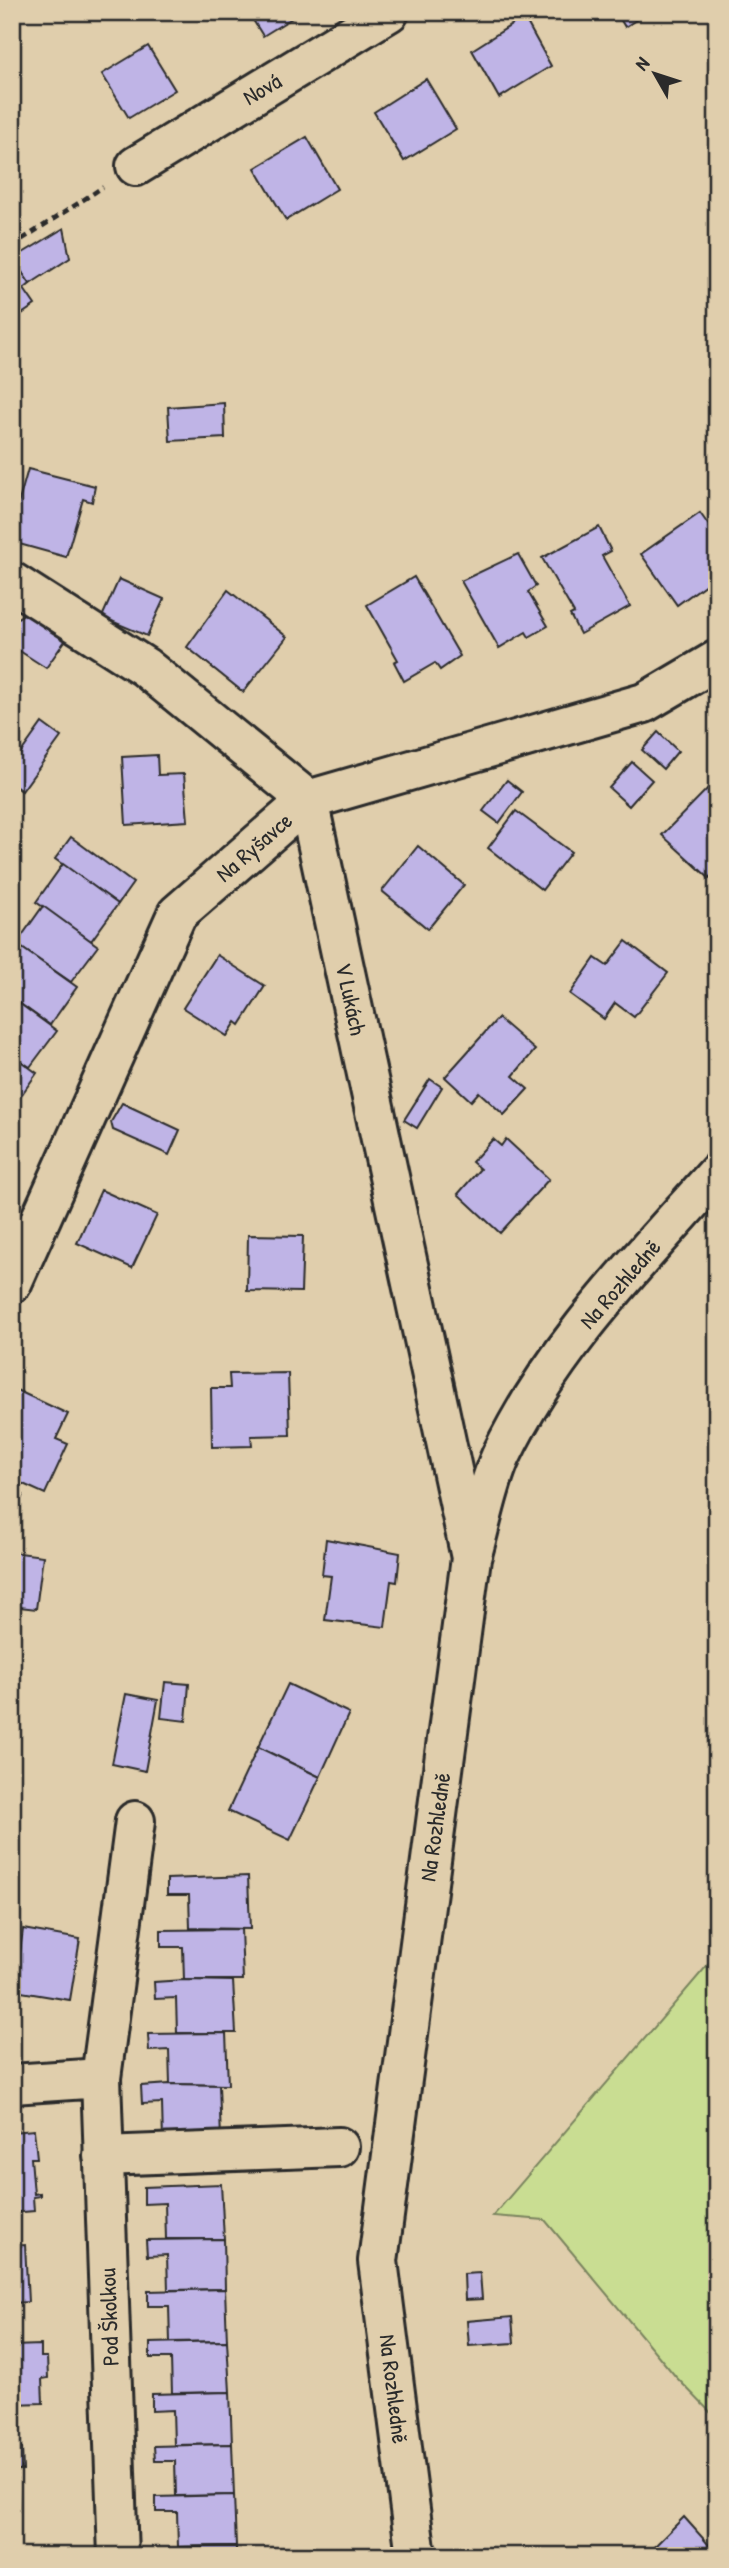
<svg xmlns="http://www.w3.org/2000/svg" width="729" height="2568" font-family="'Patrick Hand',sans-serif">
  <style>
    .green { fill: #c9dd92; stroke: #7a845e; stroke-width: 2 }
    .building { fill: #bfb4e6; stroke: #2b2b2b; stroke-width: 2 }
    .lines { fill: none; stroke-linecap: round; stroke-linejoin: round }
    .minor-casing { stroke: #2b2b2b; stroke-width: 44 }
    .path { stroke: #2b2b2b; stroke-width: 4.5; stroke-dasharray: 7 5; stroke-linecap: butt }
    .minor { stroke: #e0ceac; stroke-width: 38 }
    .labels { text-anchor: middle; stroke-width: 5; stroke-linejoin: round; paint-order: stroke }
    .street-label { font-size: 23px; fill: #2b2b2b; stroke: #e0ceac }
  </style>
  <rect width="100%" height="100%" fill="#e0ceac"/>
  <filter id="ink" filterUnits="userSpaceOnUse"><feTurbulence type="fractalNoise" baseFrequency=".0143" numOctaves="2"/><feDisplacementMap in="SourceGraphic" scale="14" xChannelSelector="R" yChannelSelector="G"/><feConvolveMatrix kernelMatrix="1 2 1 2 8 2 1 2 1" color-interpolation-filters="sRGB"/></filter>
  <g filter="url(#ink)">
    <polygon class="green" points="717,1954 717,2419 676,2377 545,2220 493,2216"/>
    <g class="building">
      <polygon points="248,12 295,12 297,15 263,36"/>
      <polygon points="616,12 648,12 625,27"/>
      <polygon points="524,17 551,66 499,98 472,50"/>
      <polygon points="148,46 175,90 129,118 102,74"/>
      <polygon points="426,79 456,129 404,161 374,112"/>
      <polygon points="307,137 337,189 286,220 255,168"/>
      <polygon points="64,228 70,258 30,284 13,259"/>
      <polygon points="13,259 30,284 24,289 35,305 13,320"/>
      <polygon points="224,403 225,438 170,441 168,407"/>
      <polygon points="28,469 95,486 92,502 83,499 66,557 12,542 12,526"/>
      <polygon points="700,513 717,537 717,576 677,605 641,554"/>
      <polygon points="599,527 611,551 602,556 630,606 580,634 570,615 574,613 542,558"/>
      <polygon points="518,554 536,586 528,592 548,626 529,637 526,632 499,648 461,581"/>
      <polygon points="414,577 460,656 440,670 435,663 404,681 394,662 398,660 367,605"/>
      <polygon points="119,579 164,599 147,636 102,617"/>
      <polygon points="228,590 287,637 243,692 187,647"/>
      <polygon points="25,613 67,638 46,668 12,646 12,622"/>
      <polygon points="42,723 61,737 22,791 12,784 12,765"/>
      <polygon points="658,732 678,751 663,769 642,750"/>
      <polygon points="157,755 158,775 184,774 188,821 126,825 122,757"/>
      <polygon points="632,762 652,780 629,806 609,788"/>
      <polygon points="507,780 522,792 499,823 483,811"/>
      <polygon points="714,782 717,784 717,869 709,878 662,835"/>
      <polygon points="516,811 571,852 542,890 488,848"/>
      <polygon points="71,837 133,883 118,904 55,859"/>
      <polygon points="418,846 464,885 428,929 382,891"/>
      <polygon points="63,864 118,904 91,941 36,902"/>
      <polygon points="43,906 98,946 71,982 16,944"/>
      <polygon points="626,941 668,973 634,1017 615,1003 604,1019 570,994 595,958 607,966"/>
      <polygon points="22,948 77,987 50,1025 12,998 12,962"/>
      <polygon points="217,955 265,986 240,1025 236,1022 227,1036 183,1008"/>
      <polygon points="12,998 57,1031 30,1067 12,1055"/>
      <polygon points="498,1018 535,1050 513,1076 528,1089 504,1115 479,1092 471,1101 445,1077"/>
      <polygon points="12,1055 37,1073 12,1108"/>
      <polygon points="430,1079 442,1087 417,1128 404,1120"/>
      <polygon points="122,1103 180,1130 169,1155 113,1130 111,1122"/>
      <polygon points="493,1139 501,1146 506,1139 549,1179 500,1233 458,1194 480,1169 472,1162"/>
      <polygon points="101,1190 157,1215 132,1268 77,1243"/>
      <polygon points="248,1235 303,1236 301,1292 247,1291"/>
      <polygon points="288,1373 290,1435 251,1436 252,1446 212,1447 211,1388 230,1388 229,1374"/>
      <polygon points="12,1388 68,1414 56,1439 68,1444 45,1494 12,1479"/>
      <polygon points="12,1490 23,1495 12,1517"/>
      <polygon points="326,1539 400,1553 397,1582 391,1581 385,1627 325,1620 331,1576 322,1575"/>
      <polygon points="12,1552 43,1556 36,1609 12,1606"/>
      <polygon points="165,1682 189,1684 186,1721 161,1718"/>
      <polygon points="288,1684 349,1713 320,1777 258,1747"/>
      <polygon points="126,1694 158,1700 145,1771 112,1764"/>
      <polygon points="258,1747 320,1777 290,1840 228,1811"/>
      <polygon points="248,1876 250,1929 190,1928 189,1895 167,1895 167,1879"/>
      <polygon points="23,1929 80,1939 70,2000 15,1991"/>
      <polygon points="241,1929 243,1980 184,1980 183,1947 161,1947 161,1930"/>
      <polygon points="12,1941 21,1943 12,2003"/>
      <polygon points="184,1980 233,1981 236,2033 177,2033 176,1998 155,1999 154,1982"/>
      <polygon points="226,2033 228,2085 170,2084 169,2050 149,2051 148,2034"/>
      <polygon points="170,2084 219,2085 221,2139 163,2141 162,2103 142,2104 141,2086"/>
      <polygon points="34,2130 37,2158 31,2158 34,2194 40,2193 40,2196 33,2197 34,2211 12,2213 12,2132"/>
      <polygon points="221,2184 224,2239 166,2239 165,2203 144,2204 144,2187"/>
      <polygon points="224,2239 225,2289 168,2290 167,2255 147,2256 146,2240"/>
      <polygon points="25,2245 28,2302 12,2303 12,2246"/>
      <polygon points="480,2273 482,2299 465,2300 464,2274"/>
      <polygon points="225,2289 227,2341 170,2342 169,2306 148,2306 148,2291"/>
      <polygon points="512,2317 514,2343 469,2346 467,2321"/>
      <polygon points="227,2341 230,2392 172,2393 171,2358 150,2358 150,2343"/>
      <polygon points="41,2345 41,2357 47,2357 48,2378 42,2379 43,2403 12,2404 12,2346"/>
      <polygon points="230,2392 232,2444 174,2445 173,2410 152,2411 152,2394"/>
      <polygon points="232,2444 234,2495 176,2496 175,2461 155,2461 154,2446"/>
      <polygon points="22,2448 23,2470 16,2470 18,2511 12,2511 12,2449"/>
      <polygon points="234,2495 236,2546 178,2547 177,2512 156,2512 156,2497"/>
      <polygon points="684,2517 717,2554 645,2556"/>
      <polygon points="236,2546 236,2556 179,2556 178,2547"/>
      <polygon points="48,2553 48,2556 12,2556 12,2554"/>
    </g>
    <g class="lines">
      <g class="minor-casing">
        <g id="minor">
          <polyline points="136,166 389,12"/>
          <polyline points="12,582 145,667 308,800 470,1553"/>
          <polyline points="12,1283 177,914 308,800 644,703 717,660"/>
          <polyline points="101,2078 135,1821"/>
          <polyline points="12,2084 101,2078 118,2556"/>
          <polyline points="103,2156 339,2147"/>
          <path d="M416,2556L378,2261L471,1558C481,1525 487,1487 501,1456C553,1347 638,1262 717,1173"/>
        </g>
      </g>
      <polyline class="path" points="12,246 103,187"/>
      <use href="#minor" class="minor"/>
    </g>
  </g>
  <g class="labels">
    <g class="street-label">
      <text transform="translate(262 89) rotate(-31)" y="8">Nová</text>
      <text transform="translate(254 847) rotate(-41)" y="8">Na Ryšavce</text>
      <text transform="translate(351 999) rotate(78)" y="8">V Lukách</text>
      <text transform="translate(620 1284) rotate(-49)" y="8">Na Rozhledně</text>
      <text transform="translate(435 1827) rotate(-82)" y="8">Na Rozhledně</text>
      <text transform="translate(109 2317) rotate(-92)" y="8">Pod Školkou</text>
      <text transform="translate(394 2389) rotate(83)" y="8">Na Rozhledně</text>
    </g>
  </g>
  <rect width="729" height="2568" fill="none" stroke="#e0ceac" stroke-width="42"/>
  <rect x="21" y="21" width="687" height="2526" fill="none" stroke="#2b2b2b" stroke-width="2.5" filter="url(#ink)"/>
  <g transform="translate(655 74) rotate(309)" stroke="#e0ceac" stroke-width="5" paint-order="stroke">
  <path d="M0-5L12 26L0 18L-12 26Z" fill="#2b2b2b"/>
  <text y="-10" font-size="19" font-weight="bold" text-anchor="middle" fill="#2b2b2b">N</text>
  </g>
</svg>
